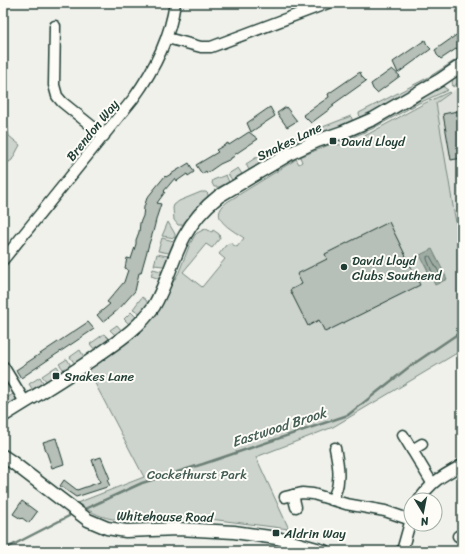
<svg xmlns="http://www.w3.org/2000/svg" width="465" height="554" font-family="Sriracha,sans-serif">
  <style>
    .built { fill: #dfe2dc }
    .green { fill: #cdd3cd; stroke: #768880 }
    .water { fill: #9faca4; stroke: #6c8077 }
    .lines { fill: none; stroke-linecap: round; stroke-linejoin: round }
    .shore { stroke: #526961; stroke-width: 1 }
    .stream { stroke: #6c8077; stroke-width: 2.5 }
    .building { fill: #b6bfb8; stroke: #1f3d34 }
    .minor-casing { stroke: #1f3d34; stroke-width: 13 }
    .tertiary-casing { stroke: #1f3d34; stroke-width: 15 }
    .minor { stroke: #fdfcf7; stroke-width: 10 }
    .tertiary { stroke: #fdfcf7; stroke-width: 12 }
    .poi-dot { fill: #1f3d34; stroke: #fdfcf7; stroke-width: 1.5 }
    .labels { text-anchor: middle; stroke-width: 4; stroke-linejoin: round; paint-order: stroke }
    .street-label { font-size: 13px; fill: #1f3d34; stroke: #fdfcf7 }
    .poi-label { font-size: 13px; fill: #1f3d34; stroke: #fdfcf7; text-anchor: start }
    .park-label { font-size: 13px; fill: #425b53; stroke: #fdfcf7 }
    .water-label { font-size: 14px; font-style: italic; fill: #455e56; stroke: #fdfcf7 }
  </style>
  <rect width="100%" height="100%" fill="#f0f1eb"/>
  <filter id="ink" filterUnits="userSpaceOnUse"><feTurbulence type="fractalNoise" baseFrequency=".025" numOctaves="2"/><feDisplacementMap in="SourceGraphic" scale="8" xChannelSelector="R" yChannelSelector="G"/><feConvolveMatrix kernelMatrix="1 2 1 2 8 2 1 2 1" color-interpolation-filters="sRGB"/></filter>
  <g filter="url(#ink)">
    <polygon class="built" points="462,85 462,253 454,212 436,103"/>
    <g class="green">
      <path d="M462,56V59C430,81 396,100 362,118H360L359,113L429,77Z"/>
      <path d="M458,73L461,76L462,75V80L453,87C451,80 453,77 458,73Z"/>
      <polygon points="442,86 448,90 419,103 372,129 341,142 341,140 339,139 342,137 343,139 370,128 369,125 375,122 376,125 402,110 401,108 406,105 408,108 425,97 424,94 438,87"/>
      <path d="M449,92L450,93L436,103L454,212L462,253V350L333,427L295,442L256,457L289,529L210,519H112C97,516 90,511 77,503L144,477L87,368L161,303L179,272L190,244L195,235L197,233L203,230L206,229L212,232L213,230L219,234L220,238L212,248L206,244L183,272L202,287L225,259L219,254L226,245L230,243L237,247L244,238C231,229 207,218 227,202L292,162L296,159L299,164L302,162L300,157L331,144L343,145L361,138L425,103Z"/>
      <polygon points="3,99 9,136 20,145 12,160 3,166"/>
      <polygon points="351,116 353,122 317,136 315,132 315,130"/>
      <polygon points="310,132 313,135 313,137 288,148 284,143"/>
      <polygon points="277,147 280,151 280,153 265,161 264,160 262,154"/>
      <polygon points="257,157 259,157 261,161 261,164 249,170 246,164"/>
      <polygon points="238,168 242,174 232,180 228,174"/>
      <polygon points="226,175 229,182 219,187 214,187 212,183 213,180"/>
      <polygon points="201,192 206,192 208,194 208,196 197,207 182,225 178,225 174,220 173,208 174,205 179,201"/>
      <polygon points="168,222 175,234 175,238 162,236"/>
      <polygon points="162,238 174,241 169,253 158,251"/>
      <polygon points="157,254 168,256 165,266 163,266 154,265"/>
      <polygon points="153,269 161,271 162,274 160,279 151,276"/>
      <polygon points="142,297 146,300 148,304 142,312 140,313 133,309"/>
      <polygon points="131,312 137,318 130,325 124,319"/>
      <polygon points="117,325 122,331 116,336 110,330"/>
      <polygon points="104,334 110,340 95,350 90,344"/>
      <polygon points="80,350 84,357 84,358 75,364 70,357"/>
      <polygon points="67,359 70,364 70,367 64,370 59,364"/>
      <polygon points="57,366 60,371 60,374 47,382 42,376"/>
      <polygon points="40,377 44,384 34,392 29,384"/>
      <polygon points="15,393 17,397 16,401 3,410 3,400"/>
    </g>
    <polygon class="water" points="432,249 447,279 435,285 431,276 429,277 426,273 428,271 420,255"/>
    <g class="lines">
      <polygon class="shore" points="430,256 441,276 440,278 438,279 436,278 432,272 427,259 427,257"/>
      <g class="stream">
        <polyline points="85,509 142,483 203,464 348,415 409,367 462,331"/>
        <polyline points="3,550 69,516"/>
      </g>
    </g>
    <g class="building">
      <polygon points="462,31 462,45 441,59 437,55 435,50"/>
      <polygon points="425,40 427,45 431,49 398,73 393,62"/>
      <polygon points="392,69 400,76 377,93 373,89 371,84"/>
      <polygon points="360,72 362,77 366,81 332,105 334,106 311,123 303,115 329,97 328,94"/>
      <polygon points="270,107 275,116 251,132 247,123"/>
      <polygon points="286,107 297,121 287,127 277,113"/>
      <polygon points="462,110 462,158 451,160 443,114"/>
      <polygon points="249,132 258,139 234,155 235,156 231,158 231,159 220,164 207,173 206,171 202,174 196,165 218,152 216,150 228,143 229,145"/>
      <polygon points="189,163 194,172 188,176 187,174 177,181 175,178 164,191 165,192 157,203 161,204 157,216 153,232 149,244 142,269 141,273 139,273 135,291 119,309 103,322 97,315 110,304 107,302 124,282 128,270 125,268 127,258 131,259 136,244 136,240 139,232 140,223 143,216 144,207 147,198 165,176 166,177"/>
      <polygon points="389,222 420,285 325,332 319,320 308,326 290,290 302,284 297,274 327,259 325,254"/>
      <polygon points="88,322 94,329 21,378 16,370"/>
      <polygon points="56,438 64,464 52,468 43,442"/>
      <polygon points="101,457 110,479 107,480 110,486 76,497 60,486 64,480 77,490 100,482 92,460"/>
      <polygon points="22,501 37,512 29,523 22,518 21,519 13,514"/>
    </g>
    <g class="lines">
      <g class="minor-casing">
        <g id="minor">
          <polyline points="55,26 54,85 57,96 62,102 104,136"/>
          <polyline points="167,38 201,47 211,47 328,3"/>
          <path d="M3,260L133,99C154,70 170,39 175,3"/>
          <polyline points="3,366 25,402"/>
          <polyline points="403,435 432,483"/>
          <polyline points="412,450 422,444"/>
          <polyline points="293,495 296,507"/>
          <polyline points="285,497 302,493 313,494 346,504 385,511 411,520"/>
          <path d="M332,500C335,494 338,488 338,481C340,470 337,459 335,448"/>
          <path d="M419,500C432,481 442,476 462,465"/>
          <polyline points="458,536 462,537"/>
          <polyline points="402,551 411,519"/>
        </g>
      </g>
      <g class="tertiary-casing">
        <g id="tertiary">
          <path d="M3,416C35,396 67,377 97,356C118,341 139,328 154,306C161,294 166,280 171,267C175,257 179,246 184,237C193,220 205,207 219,196L291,153L317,141L343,132L373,119L440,80L462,65"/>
          <polyline points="3,456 12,462 88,520 107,528 126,531 178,529 234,532 277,538 324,551"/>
        </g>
      </g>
      <use href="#minor" class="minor"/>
      <use href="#tertiary" class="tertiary"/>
    </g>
  </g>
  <g class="poi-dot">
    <rect x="329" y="137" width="8" height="8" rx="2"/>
    <circle cx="344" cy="267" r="4"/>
    <rect x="52" y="372" width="8" height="8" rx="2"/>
    <rect x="272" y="529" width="8" height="8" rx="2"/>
  </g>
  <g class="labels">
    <g class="street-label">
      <text transform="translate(92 130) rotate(-51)" y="5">Brendon Way</text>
      <text transform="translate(289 141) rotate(-26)" y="5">Snakes Lane</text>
      <text transform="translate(165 516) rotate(1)" y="5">Whitehouse Road</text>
    </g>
    <g class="poi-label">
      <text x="341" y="146">David Lloyd</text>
      <text x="352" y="265">David Lloyd<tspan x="352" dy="15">Clubs Southend</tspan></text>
      <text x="64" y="381">Snakes Lane</text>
      <text x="284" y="538">Aldrin Way</text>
    </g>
    <g class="park-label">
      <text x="197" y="479">Cockethurst Park</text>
    </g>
    <g class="water-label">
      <text transform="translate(279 427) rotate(-18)" y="5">Eastwood Brook</text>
    </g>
  </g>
  <rect width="465" height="554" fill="none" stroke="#fdfcf7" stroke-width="16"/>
  <rect x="8" y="8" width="449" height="538" fill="none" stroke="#1f3d34" stroke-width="1.5" filter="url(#ink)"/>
  <g transform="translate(423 512) rotate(170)"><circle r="19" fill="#fdfcf7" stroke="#a4b0a9"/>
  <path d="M0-3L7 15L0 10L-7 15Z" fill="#1f3d34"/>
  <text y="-6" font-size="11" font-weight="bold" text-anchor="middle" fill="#1f3d34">N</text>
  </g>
</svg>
